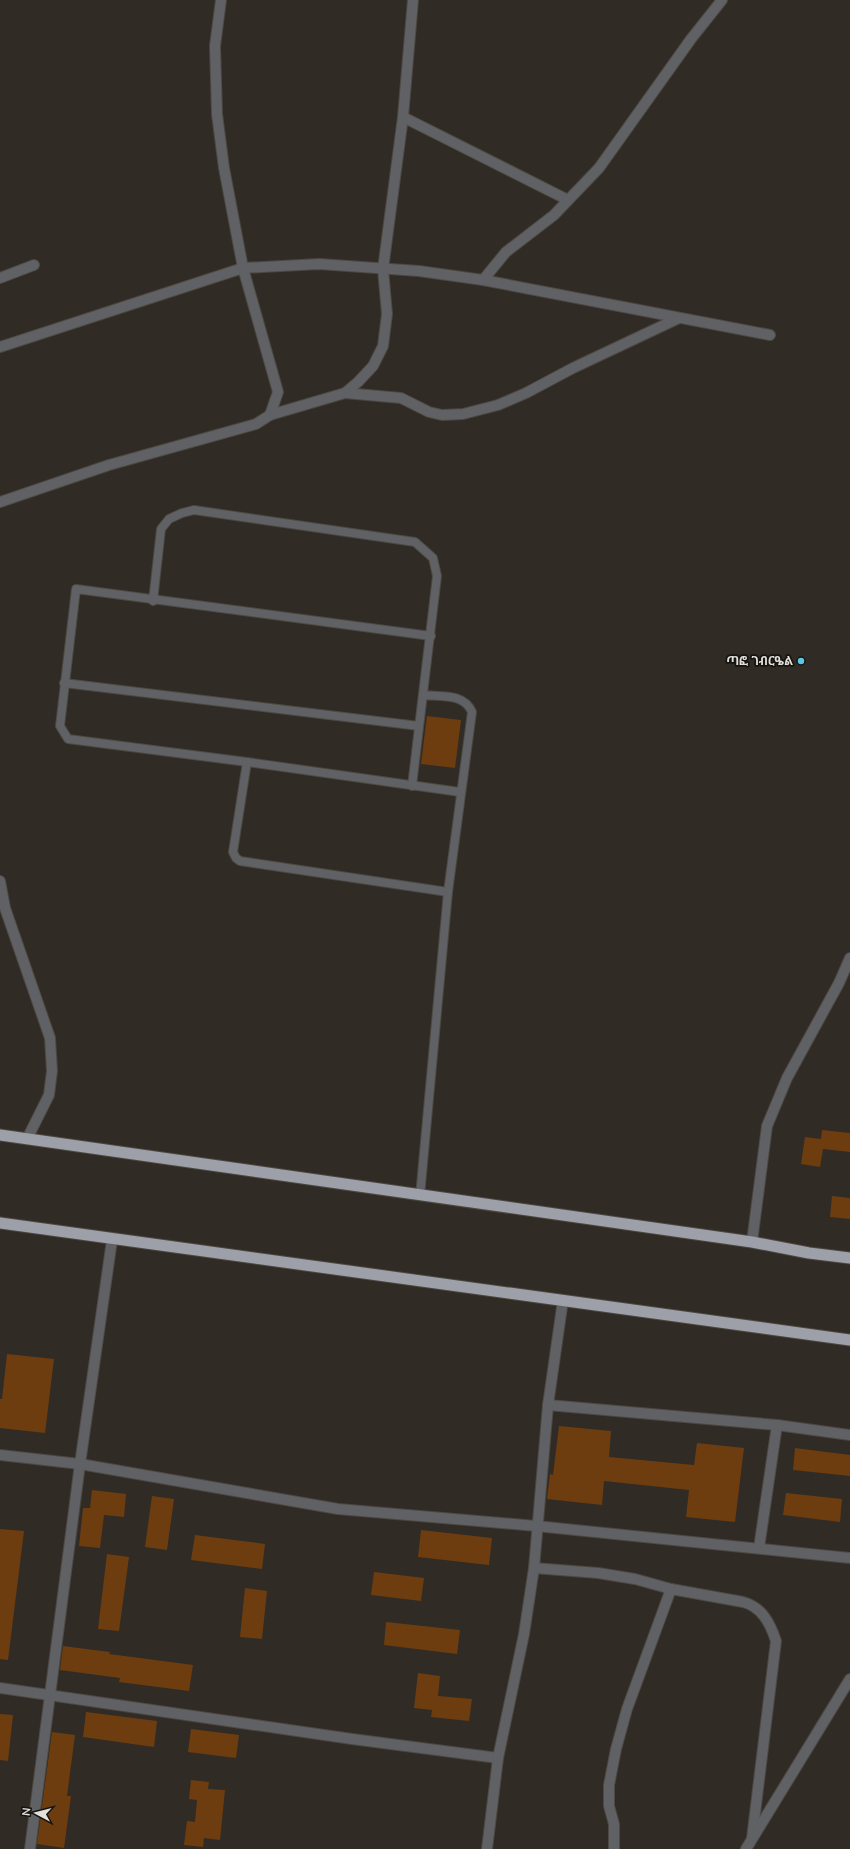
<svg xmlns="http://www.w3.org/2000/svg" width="850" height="1849" font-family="'Nunito Sans','Noto Sans Ethiopic',sans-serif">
<rect width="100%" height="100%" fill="#302b25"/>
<!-- building -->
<g fill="#6d3d10">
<path d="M427 716 461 720 455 768 421 764Z"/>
<path d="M822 1130 850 1133V1152L823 1149 820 1167 801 1164 805 1137 821 1139Z"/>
<path d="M832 1196 850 1198V1219L830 1217Z"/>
<path d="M7 1354 54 1359 45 1433 0 1428V1399H2Z"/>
<path d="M559 1426 611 1431 609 1457 694 1465 697 1443 744 1448 735 1522 686 1517 689 1490 604 1481 602 1505 547 1499 550 1474 553 1475Z"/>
<path d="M795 1448 850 1455V1476L793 1470Z"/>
<path d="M92 1490 126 1494 124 1517 104 1515 100 1548 79 1546 83 1508H90Z"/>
<path d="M786 1493 842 1499 840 1522 783 1515Z"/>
<path d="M152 1496 174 1499 167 1550 145 1547Z"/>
<path d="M0 1529 24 1531 8 1660 0 1659Z"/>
<path d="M421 1530 492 1538 489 1565 418 1557Z"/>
<path d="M195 1535 265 1544 262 1569 191 1560Z"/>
<path d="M107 1554 129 1557 119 1631 98 1629Z"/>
<path d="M374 1572 424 1578 421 1601 371 1595Z"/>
<path d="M245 1588 267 1591 262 1639 240 1637Z"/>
<path d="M386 1622 460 1630 457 1654 384 1645Z"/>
<path d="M63 1646 110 1652 109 1654 193 1665 189 1691 119 1682 120 1678 60 1670Z"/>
<path d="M418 1673 440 1676 438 1696 472 1699 469 1721 431 1717 432 1710 414 1708Z"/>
<path d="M86 1712 157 1721 154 1747 83 1737Z"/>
<path d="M0 1714 13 1715 8 1761 0 1760Z"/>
<path d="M191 1729 239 1735 236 1758 188 1752Z"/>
<path d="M52 1732 75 1735 67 1796H71L64 1848 37 1844Z"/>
<path d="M191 1780 209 1782 208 1789 225 1790 220 1840 204 1838 203 1847 184 1845 187 1821 195 1822 197 1800 189 1799Z"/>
</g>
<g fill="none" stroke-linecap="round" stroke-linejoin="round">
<!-- service casing -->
<g stroke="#4d4842" stroke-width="10">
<g id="service">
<path d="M153 601 161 529 169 519 182 513 194 510 415 542 433 558 437 576 412 786"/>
<path d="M431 636 76 589 60 726 68 739 247 762 460 792"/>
<path d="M64 683 419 726"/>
<path d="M247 762 233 852 236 858 240 861 448 892"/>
<path d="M420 1196 448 892 472 712C464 693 442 697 424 695"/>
</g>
</g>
<!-- minor casing -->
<g stroke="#4d4842" stroke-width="12">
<g id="minor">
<path d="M221 0 215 46 217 114 224 168 243 268 278 392 270 415"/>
<path d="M403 117 568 200"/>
<path d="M0 278 34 265"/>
<path d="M483 280 506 252 554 215 599 168 691 39 722 0"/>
<path d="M0 347 243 268 319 264 419 271 483 280 770 335"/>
<path d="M345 393 401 398 429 412 442 415 463 414 498 405 526 393 573 368 679 318"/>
<path d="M0 502 109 465 256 424 270 415 345 393 358 382 373 366 383 346 387 314 383 269 403 117 413 0"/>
<path d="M0 881 5 908 50 1038 52 1071 49 1095 27 1139"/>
<path d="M752 1242 767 1126 787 1078 839 983 850 958"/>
<path d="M548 1405 777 1425 850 1435"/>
<path d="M0 1455 80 1464 338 1509 536 1526 850 1558"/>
<path d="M759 1548 777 1425"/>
<path d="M534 1568 598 1573 635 1579 671 1589 743 1602C762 1607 770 1623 776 1641L752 1838"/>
<path d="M0 1688 352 1739 498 1758"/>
<path d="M30 1849 80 1464 112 1240"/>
<path d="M487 1849 498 1758 524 1634 534 1568 548 1405 563 1300"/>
<path d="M614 1849V1824L609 1806V1785L616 1749 627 1709 671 1589"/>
<path d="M746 1849 850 1679"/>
</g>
</g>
<!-- trunk casing -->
<g stroke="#4d4842" stroke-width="13">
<g id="trunk">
<path d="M0 1135 752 1242 809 1253 850 1258"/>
<path d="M0 1223 850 1340"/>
</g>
</g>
<!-- service -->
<use href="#service" stroke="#606165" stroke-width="8"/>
<!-- minor -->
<use href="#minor" stroke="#606165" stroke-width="10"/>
<!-- trunk -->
<use href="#trunk" stroke="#9da0a8" stroke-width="11"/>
</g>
<!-- markers -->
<circle fill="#58c8e4" stroke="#161411" stroke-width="1.5" cx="801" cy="661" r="4"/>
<g text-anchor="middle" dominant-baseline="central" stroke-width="3.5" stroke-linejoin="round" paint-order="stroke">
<!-- poi labels -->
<g font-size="12" font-weight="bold" fill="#e3e0dc" stroke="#161411" text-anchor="end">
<text x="793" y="661">ጣፎ ገብርዔል</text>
</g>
</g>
<!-- north arrow -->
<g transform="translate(36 1813) rotate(277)" stroke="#161411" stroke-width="3" paint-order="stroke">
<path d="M0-3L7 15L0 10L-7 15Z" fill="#e3e0dc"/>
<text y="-6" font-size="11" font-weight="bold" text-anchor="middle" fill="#e3e0dc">N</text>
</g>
</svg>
